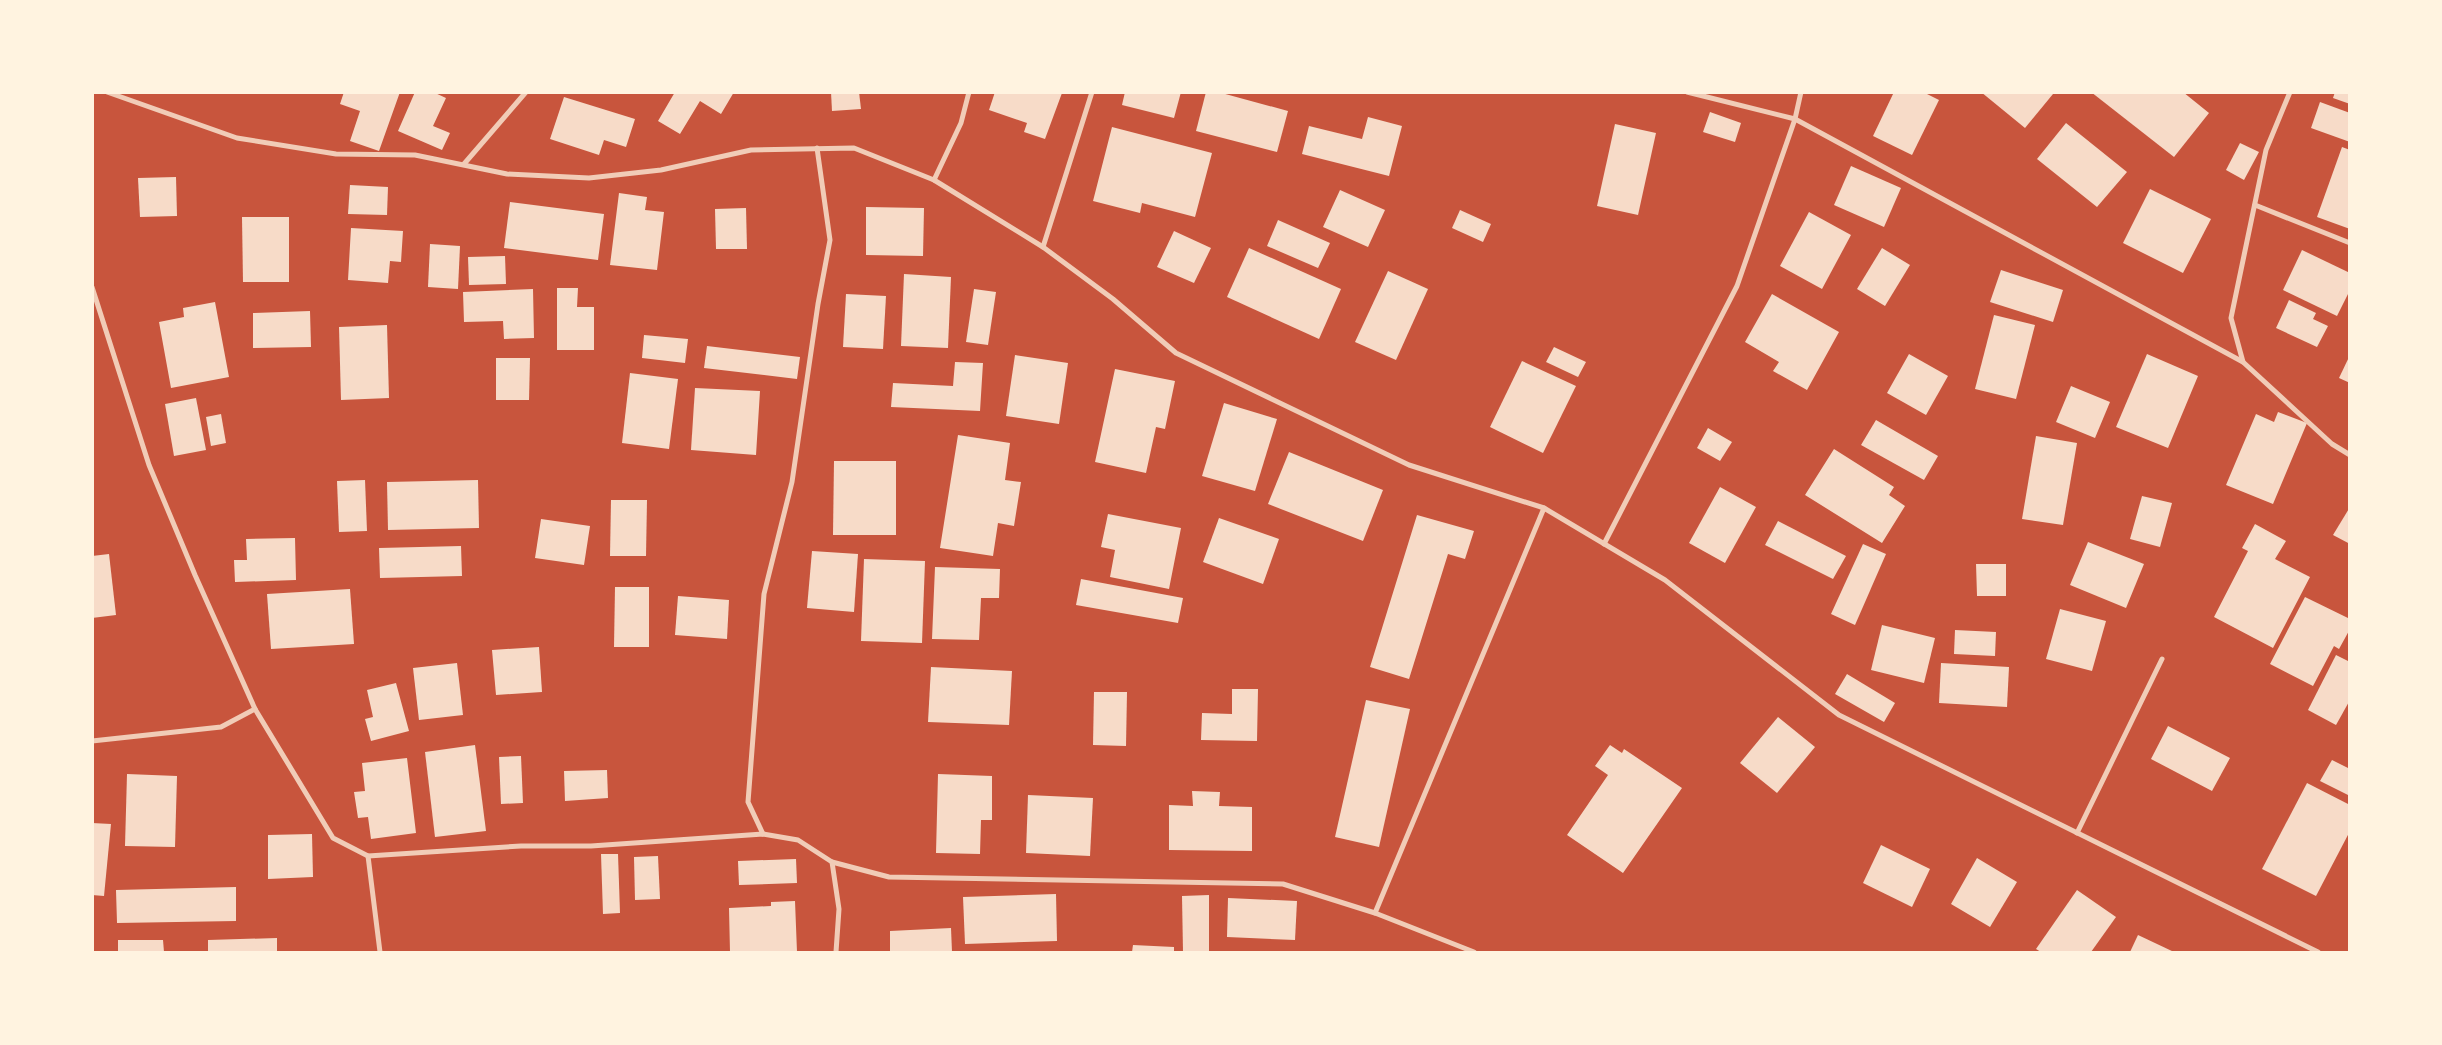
<svg xmlns="http://www.w3.org/2000/svg" width="2442" height="1045" font-family="'Fira Sans',sans-serif">
<rect width="100%" height="100%" fill="#c8553d"/>
<!-- building -->
<g fill="#f7dbc8">
<path d="M344 92H400L379 151 350 141 360 111 340 104Z"/>
<path d="M415 92H433L446 98 433 126 450 133 442 150 398 131Z"/>
<path d="M675 92H734L721 114 700 101 680 134 658 121Z"/>
<path d="M831 92H859L861 109 832 111Z"/>
<path d="M995 92 1062 93 1045 139 1024 132 1027 123 989 110Z"/>
<path d="M1125 92H1181L1174 118 1122 105Z"/>
<path d="M1206 92H1218L1288 111 1277 152 1196 131Z"/>
<path d="M1894 92H1923L1939 100 1912 155 1873 136Z"/>
<path d="M1981 92H2051L2053 94 2025 128Z"/>
<path d="M2091 92H2183L2209 113 2174 157Z"/>
<path d="M2335 92H2350V104L2333 98Z"/>
<path d="M564 97 635 119 626 147 604 140 599 155 550 139Z"/>
<path d="M2320 102 2350 113V142L2311 128Z"/>
<path d="M1710 112 1741 123 1735 142 1703 132Z"/>
<path d="M1368 117 1402 126 1389 176 1302 154 1309 126 1362 139Z"/>
<path d="M2066 123 2127 172 2097 207 2037 159Z"/>
<path d="M1615 124 1656 133 1638 215 1597 206Z"/>
<path d="M1112 127 1212 153 1195 217 1142 203 1140 213 1093 201Z"/>
<path d="M2240 143 2259 152 2244 180 2226 170Z"/>
<path d="M2342 147 2350 150V229L2317 217Z"/>
<path d="M1851 166 1901 188 1884 227 1834 205Z"/>
<path d="M176 177 177 216 140 217 138 178Z"/>
<path d="M350 185 388 187 387 215 348 214Z"/>
<path d="M2150 189 2211 219 2183 273 2123 243Z"/>
<path d="M1340 190 1385 210 1368 247 1323 227Z"/>
<path d="M619 193 647 197 645 210 664 212 657 270 610 265Z"/>
<path d="M510 202 604 214 598 260 504 248Z"/>
<path d="M866 207 924 208 923 256 866 255Z"/>
<path d="M746 208 747 249H716L715 209Z"/>
<path d="M1460 210 1491 224 1483 242 1452 228Z"/>
<path d="M1809 212 1851 235 1822 289 1780 266Z"/>
<path d="M242 217H289V282H243Z"/>
<path d="M1278 220 1330 243 1318 268 1267 246Z"/>
<path d="M351 228 403 231 401 262 390 261 388 283 348 280Z"/>
<path d="M1174 231 1211 248 1194 283 1157 267Z"/>
<path d="M430 244 460 246 458 289 428 287Z"/>
<path d="M1249 248 1341 289 1319 339 1227 297Z"/>
<path d="M1882 248 1910 265 1885 306 1857 289Z"/>
<path d="M2302 250 2350 273V290L2337 316 2283 290Z"/>
<path d="M505 256 506 284 469 285 468 257Z"/>
<path d="M2001 270 2063 290 2053 322 1990 302Z"/>
<path d="M1388 271 1428 289 1396 360 1355 342Z"/>
<path d="M904 274 951 277 948 348 901 346Z"/>
<path d="M557 288H578L577 307H594V350H557Z"/>
<path d="M533 289 534 338 504 339 503 321 464 322 463 292Z"/>
<path d="M974 289 996 292 988 345 966 342Z"/>
<path d="M846 294 886 296 883 349 843 347Z"/>
<path d="M1772 294 1839 332 1807 390 1773 371 1779 362 1745 342Z"/>
<path d="M2289 300 2316 313 2313 319 2328 326 2317 347 2276 328Z"/>
<path d="M215 302 229 377 171 388 159 322 184 317 183 308Z"/>
<path d="M310 311 311 347 253 348V313Z"/>
<path d="M1994 315 2035 325 2016 399 1975 389Z"/>
<path d="M387 325 389 398 341 400 339 327Z"/>
<path d="M644 335 688 339 685 363 642 358Z"/>
<path d="M707 346 800 357 797 379 704 368Z"/>
<path d="M1554 347 1586 362 1578 377 1546 362Z"/>
<path d="M1909 354 1948 376 1926 415 1887 393Z"/>
<path d="M2147 354 2198 376 2168 448 2116 427Z"/>
<path d="M1015 355 1068 363 1059 424 1006 416Z"/>
<path d="M2350 355V383L2339 378Z"/>
<path d="M496 358H530L529 400H496Z"/>
<path d="M1522 361 1576 386 1543 453 1490 427Z"/>
<path d="M955 362 983 363 980 411 891 407 893 383 953 386Z"/>
<path d="M1115 369 1175 381 1165 429 1156 427 1146 473 1095 462Z"/>
<path d="M630 373 678 379 669 449 622 443Z"/>
<path d="M2071 386 2110 402 2095 438 2056 422Z"/>
<path d="M695 388 760 391 756 455 691 450Z"/>
<path d="M196 398 206 450 174 456 165 404Z"/>
<path d="M1224 403 1277 419 1255 491 1202 476Z"/>
<path d="M2278 412 2307 423 2273 504 2226 485 2256 414 2274 422Z"/>
<path d="M221 414 226 443 211 446 206 417Z"/>
<path d="M1876 420 1938 456 1924 480 1861 445Z"/>
<path d="M1708 428 1732 442 1720 461 1697 448Z"/>
<path d="M958 435 1010 443 1005 480 1021 482 1014 526 998 523 993 556 940 548Z"/>
<path d="M2036 436 2077 443 2063 525 2022 519Z"/>
<path d="M1834 449 1894 487 1889 495 1905 506 1882 543 1805 495Z"/>
<path d="M1289 452 1383 490 1363 541 1268 504Z"/>
<path d="M834 461H896V535H833Z"/>
<path d="M365 480 367 531 339 532 337 481Z"/>
<path d="M478 480 479 528 388 530 387 482Z"/>
<path d="M1720 487 1756 507 1725 563 1689 543Z"/>
<path d="M2142 496 2172 503 2160 547 2130 539Z"/>
<path d="M611 500H647L646 556H610Z"/>
<path d="M2350 507V544L2333 535Z"/>
<path d="M1108 514 1181 528 1169 589 1110 577 1115 550 1101 547Z"/>
<path d="M1417 515 1474 531 1465 559 1448 554 1409 679 1370 667Z"/>
<path d="M1219 518 1279 539 1263 584 1203 562Z"/>
<path d="M541 519 590 526 584 565 535 558Z"/>
<path d="M1778 521 1846 556 1833 579 1765 545Z"/>
<path d="M2255 524 2286 541 2275 559 2310 577 2273 648 2214 617 2248 551 2242 548Z"/>
<path d="M295 538 296 580 235 582 234 560H247L246 539Z"/>
<path d="M2088 542 2144 564 2126 608 2070 585Z"/>
<path d="M1863 544 1886 554 1855 625 1831 614Z"/>
<path d="M461 546 462 576 380 578 379 548Z"/>
<path d="M812 551 858 554 854 612 807 608Z"/>
<path d="M109 554 116 615 92 618V556Z"/>
<path d="M864 559 925 561 922 643 861 641Z"/>
<path d="M1976 564H2006V596H1977Z"/>
<path d="M935 567 1000 569 999 598H981L979 640 932 639Z"/>
<path d="M1081 579 1183 598 1178 623 1076 605Z"/>
<path d="M615 587H649V647H614Z"/>
<path d="M350 589 354 644 271 649 267 594Z"/>
<path d="M678 596 729 600 727 639 675 635Z"/>
<path d="M2305 597 2350 619V629L2339 649 2334 646 2313 686 2270 664Z"/>
<path d="M2060 609 2106 621 2092 671 2046 659Z"/>
<path d="M1882 625 1935 638 1924 683 1871 670Z"/>
<path d="M1955 630 1996 632 1995 656 1954 654Z"/>
<path d="M539 647 542 692 496 695 492 650Z"/>
<path d="M2336 655 2350 662V700L2336 725 2308 710Z"/>
<path d="M457 663 463 715 419 720 413 668Z"/>
<path d="M1941 663 2009 667 2007 707 1939 703Z"/>
<path d="M931 667 1012 671 1009 725 928 722Z"/>
<path d="M1847 674 1895 703 1884 722 1835 694Z"/>
<path d="M396 683 409 731 371 741 365 719 373 717 367 690Z"/>
<path d="M1232 689H1258L1257 741 1201 740 1202 713 1232 714Z"/>
<path d="M1094 692H1127L1126 746 1093 745Z"/>
<path d="M1366 700 1410 709 1379 847 1335 837Z"/>
<path d="M1778 717 1815 747 1777 793 1740 763Z"/>
<path d="M2168 726 2230 758 2212 791 2151 759Z"/>
<path d="M475 745 486 831 435 837 425 752Z"/>
<path d="M1610 745 1622 753 1624 749 1682 788 1623 873 1567 835 1608 775 1595 766Z"/>
<path d="M521 756 523 803 501 804 499 757Z"/>
<path d="M407 758 416 833 371 839 368 817 358 818 354 792 365 791 362 763Z"/>
<path d="M2332 760 2350 769V796L2320 781Z"/>
<path d="M607 770 608 798 565 801 564 771Z"/>
<path d="M127 774 177 776 175 847 125 846Z"/>
<path d="M938 774 992 776V820H981L980 854 936 853Z"/>
<path d="M2307 783 2350 805V831L2316 896 2262 869Z"/>
<path d="M1192 791 1220 792 1219 806 1252 807V851L1169 850V805L1193 806Z"/>
<path d="M1028 795 1093 798 1090 856 1026 853Z"/>
<path d="M92 823 111 824 104 896 92 895Z"/>
<path d="M312 834 313 877 268 879V835Z"/>
<path d="M1881 845 1930 869 1912 907 1863 883Z"/>
<path d="M601 854H618L620 913 603 914Z"/>
<path d="M658 856 660 899 635 900 634 857Z"/>
<path d="M1977 858 2017 882 1990 927 1951 904Z"/>
<path d="M796 859 797 883 739 885 738 861Z"/>
<path d="M236 887V921L117 923 116 890Z"/>
<path d="M2077 890 2116 917 2091 952H2041L2036 949Z"/>
<path d="M1056 894 1057 941 965 944 963 897Z"/>
<path d="M1209 895V952H1183L1182 896Z"/>
<path d="M1228 898 1297 901 1295 940 1227 937Z"/>
<path d="M795 901 797 952H730L729 908 771 906V902Z"/>
<path d="M951 928 952 952H890V931Z"/>
<path d="M2138 935 2174 952H2130Z"/>
<path d="M277 938V952H208V940Z"/>
<path d="M118 940H163L164 952H118Z"/>
<path d="M1133 945 1174 947V952H1132Z"/>
</g>
<g fill="none" stroke-linecap="round" stroke-linejoin="round">
<!-- minor -->
<g stroke="#f1ccb7" stroke-width="5">
<path d="M107 92 237 138 336 154 415 155 507 174 589 178 661 170 751 150 854 148 934 180 1043 247 1113 299 1176 353 1409 465 1544 508 1665 580 1839 715 2318 952"/>
<path d="M1687 92 1795 119 2243 362"/>
<path d="M2290 92 2266 150 2231 318 2243 362 2332 444 2350 455"/>
<path d="M464 164 526 92"/>
<path d="M934 180 961 123 969 92"/>
<path d="M2255 205 2350 243"/>
<path d="M1043 247 1092 92"/>
<path d="M92 287 149 465 195 575 255 709 333 838 368 856 521 846H591L763 834 798 840 832 862 839 909 836 952"/>
<path d="M1604 544 1737 286 1795 119 1801 92"/>
<path d="M92 741 221 727 255 709"/>
<path d="M2077 833 2162 659"/>
<path d="M763 834 748 802 764 594 792 482 818 304 830 240 817 148"/>
<path d="M368 856 380 952"/>
<path d="M832 862 889 877 1283 884 1375 913 1474 952"/>
<path d="M1375 913 1544 508"/>
</g>
</g>
<!-- border -->
<rect width="2442" height="1045" fill="none" stroke="#fff3e0" stroke-width="188"/>
</svg>
